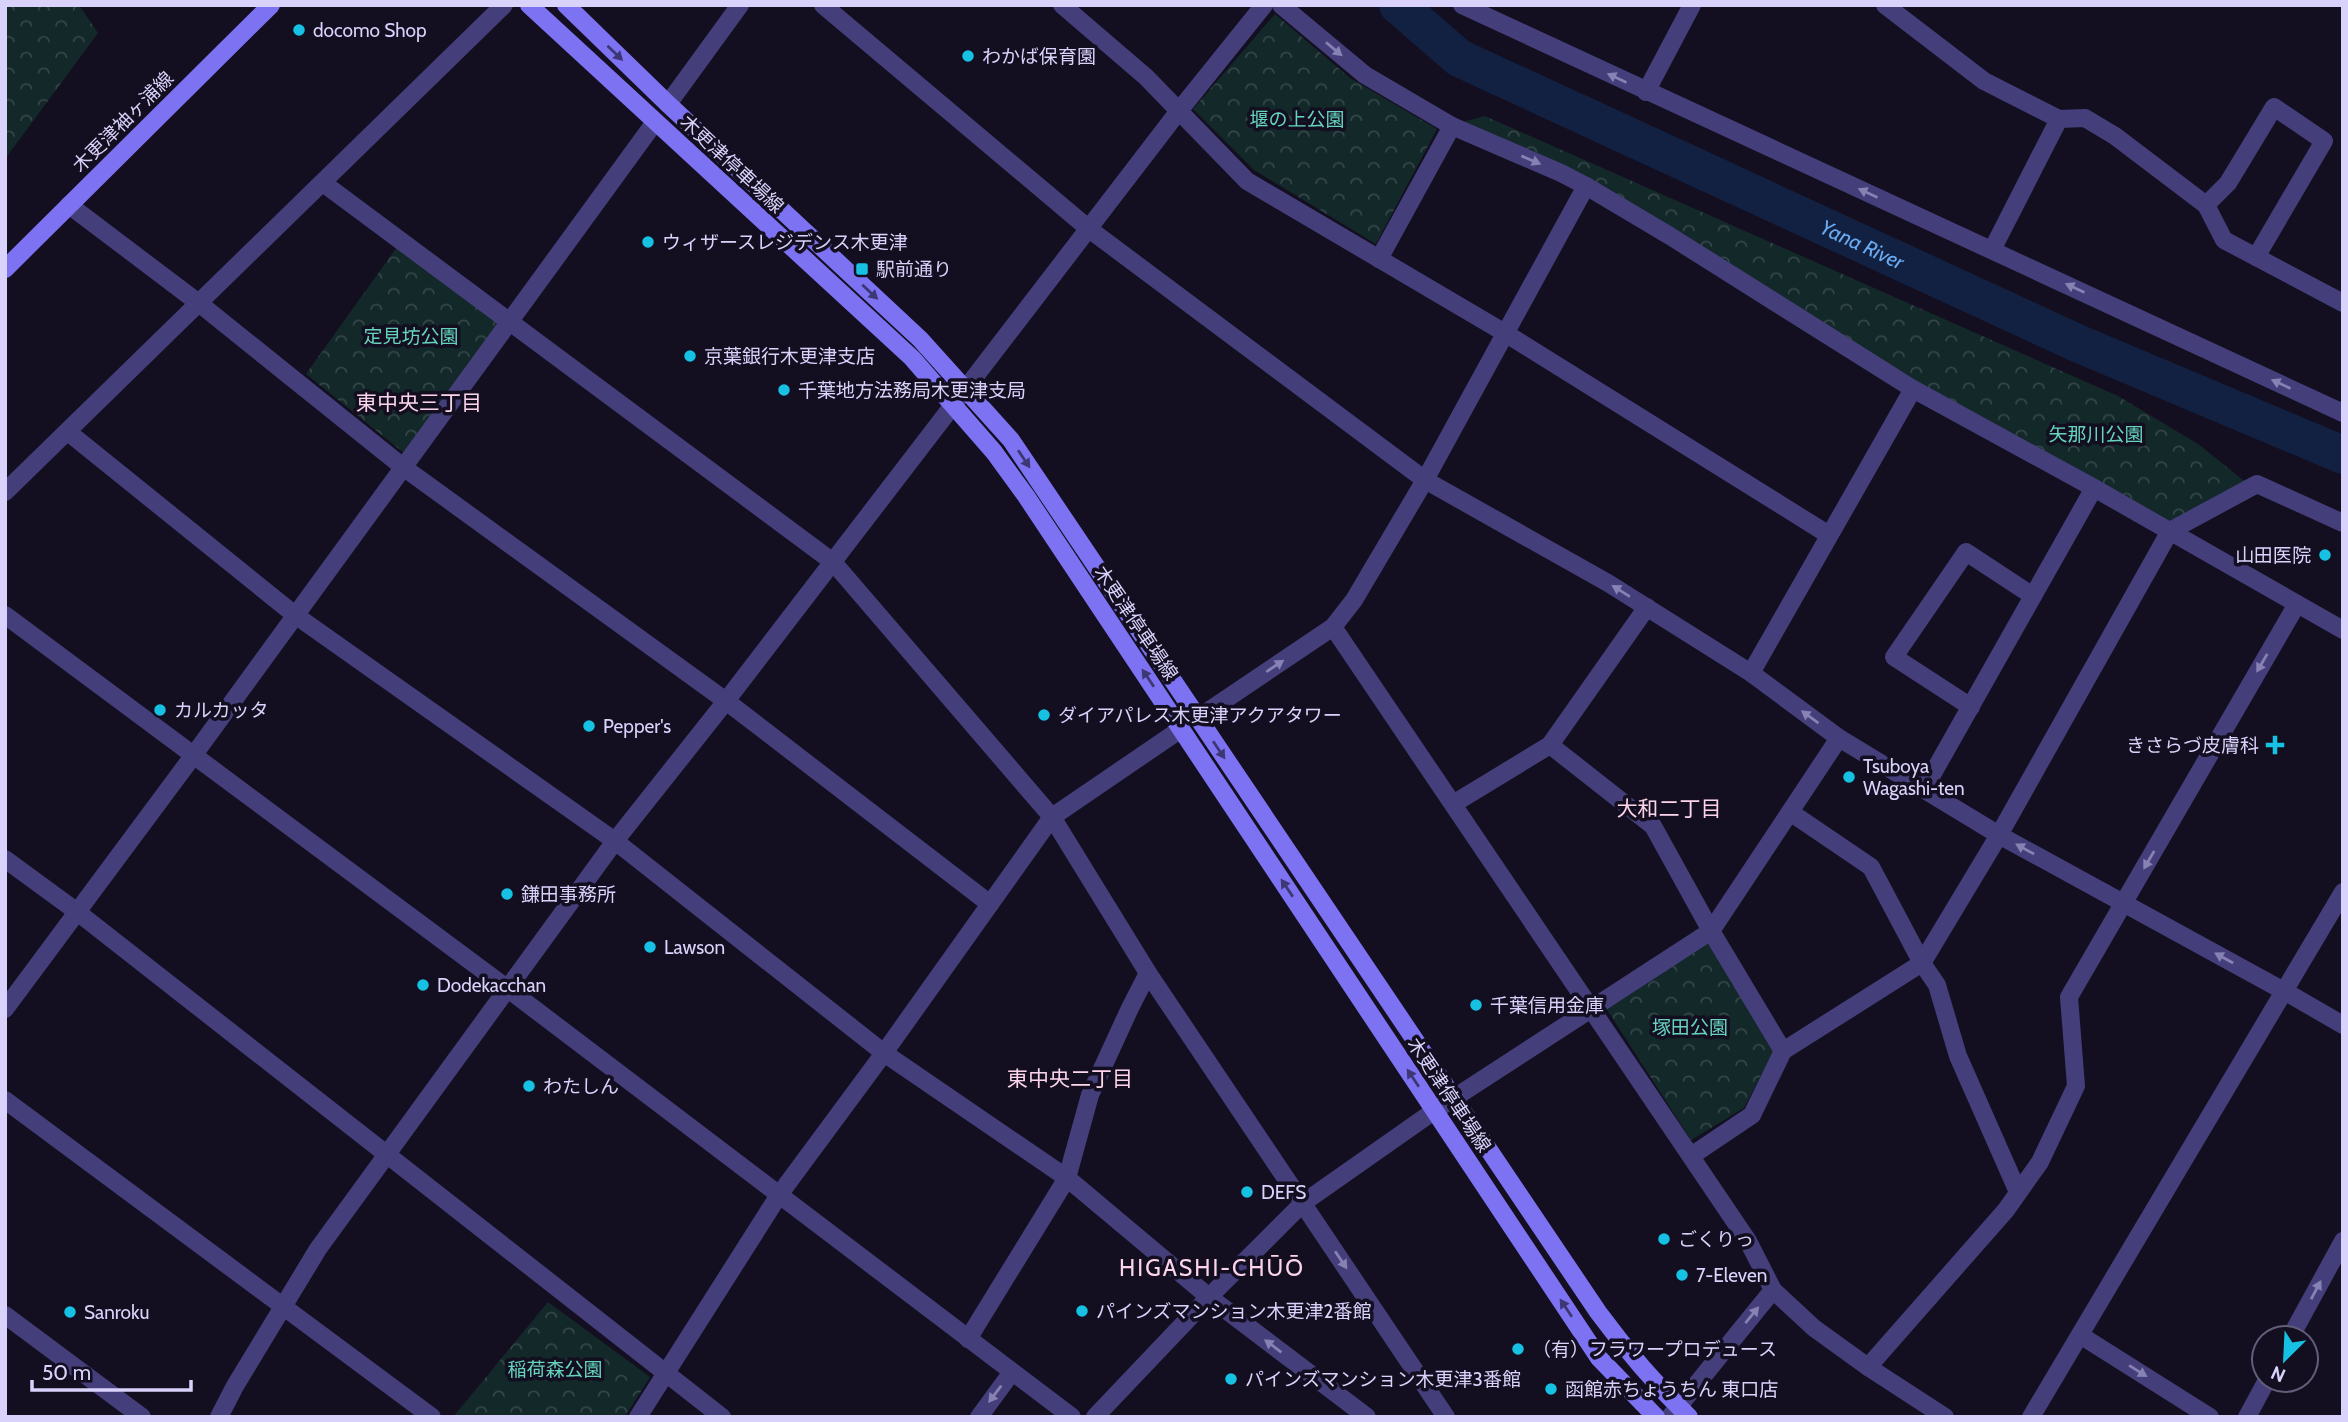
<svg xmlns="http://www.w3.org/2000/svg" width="2348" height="1422" font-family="Cabin,'Noto Sans JP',sans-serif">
<defs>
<pattern id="park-crowns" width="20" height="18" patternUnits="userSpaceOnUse" patternTransform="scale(1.75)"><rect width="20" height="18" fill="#132829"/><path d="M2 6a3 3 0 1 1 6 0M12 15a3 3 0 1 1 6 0" fill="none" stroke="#354649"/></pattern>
</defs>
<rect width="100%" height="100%" fill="#130f20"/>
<!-- park -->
<g fill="url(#park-crowns)">
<path d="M5 5H79L98 33 5 159Z"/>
<path d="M1275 14 1350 78 1437 129 1376 244 1254 170 1193 109Z"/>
<path d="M1485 116 2118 396 2198 444 2248 484 2168 523 1915 382 1588 180 1455 124Z"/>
<path d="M397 247 501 320 404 453 306 374Z"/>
<path d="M1710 938 1773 1052 1744 1108 1691 1140 1606 1008Z"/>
<path d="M548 1302 650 1377 625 1417H453Z"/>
</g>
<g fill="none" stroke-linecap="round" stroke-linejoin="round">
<!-- river -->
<path stroke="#122141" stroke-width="38" id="s1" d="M1398 5 1459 58 2077 343 2343 455"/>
<!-- minor -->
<g stroke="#443e7a" stroke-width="18">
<path d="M823 5 1089 229 1425 480 1608 583 1751 673 1839 738 1999 835 2284 991 2343 1025"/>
<path d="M1062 5 1146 77 1247 181 1505 333 1829 535"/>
<path d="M1281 5 1365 75 1452 126 1561 173 1586 186 1670 236 1913 389 2094 488 2343 630"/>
<path d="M1462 5 2343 413"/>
<path d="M1885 5 1984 81 2059 119 2085 118 2115 136 2206 205 2224 240 2343 303"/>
<path d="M1646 92 1692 5"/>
<path d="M668 104 740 5"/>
<path d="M323 183 833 562 1052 817 1148 973 1446 1417"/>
<path d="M69 205 200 304 403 467 726 701 990 904"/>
<path d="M2206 205 2228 183 2274 107 2324 141 2256 257"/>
<path d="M1992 250 2059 119"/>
<path d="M1379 259 1452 126"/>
<path d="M68 432 295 615 615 841 884 1053 1067 1178 1209 1297 1367 1417"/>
<path d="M5 492 504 5"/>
<path d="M1333 627 1748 1241 1773 1290 1814 1328 1868 1367 1945 1417"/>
<path d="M1751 673 1913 389"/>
<path d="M1971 707 1894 657 1966 552 2033 596"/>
<path d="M1198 718 1333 627 1354 600 1425 480 1586 186"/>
<path d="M1550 745 1653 826 1711 931 1783 1051"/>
<path d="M1924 789 2094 488"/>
<path d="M1453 804 1550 745 1647 607"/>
<path d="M1790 812 1871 867 1922 963 1937 985 1958 1056 2018 1192"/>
<path d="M5 859 76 911 722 1417"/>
<path d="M5 1009 193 756 655 122"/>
<path d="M5 1100 432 1417"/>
<path d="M1691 1156 1752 1115 1783 1051 1922 963 1999 835 2170 531 2257 484 2343 523"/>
<path d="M5 1315 142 1417"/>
<path d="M2080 1335 2210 1417"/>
<path d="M2290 1338 2343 1241"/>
<path d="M968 1339 1067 1178 1090 1095 1130 1008 1148 973"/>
<path d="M1868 1367 2006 1210 2040 1162 2076 1086 2069 997 2297 604"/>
<path d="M638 1417 779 1195 884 1053 1052 817 1181 729"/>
<path d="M979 1417 1012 1372"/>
<path d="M1095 1417 1209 1297 1303 1203 1434 1111 1711 931 1839 738"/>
<path d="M1670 1417 1773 1290"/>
<path d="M2247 1417 2267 1380"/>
</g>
<!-- tertiary -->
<g stroke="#443e7a" stroke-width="18">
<path d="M5 615 508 989 1072 1417"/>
<path d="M219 1417 235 1386 318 1249 615 841 726 701 1178 112 1264 5"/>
<path d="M2031 1417 2343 892"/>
</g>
<!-- secondary -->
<g stroke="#7d72f1" stroke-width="18">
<path d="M529 5 912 358 994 452 1026 496 1599 1358 1656 1417"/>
<path d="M566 5 668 104 920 339 1011 440 1598 1312C1626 1350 1655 1384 1689 1417"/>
<path d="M5 269 271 5"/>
</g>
</g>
<!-- one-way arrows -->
<defs><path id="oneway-solid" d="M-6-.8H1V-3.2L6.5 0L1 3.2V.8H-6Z" transform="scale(1.75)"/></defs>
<g fill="#8781b4">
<use href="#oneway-solid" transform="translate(1334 49) rotate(40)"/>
<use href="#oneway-solid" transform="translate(1617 78) rotate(-155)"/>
<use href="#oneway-solid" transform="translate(1531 160) rotate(23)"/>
<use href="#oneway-solid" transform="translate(1868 193) rotate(-155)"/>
<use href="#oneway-solid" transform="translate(2075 288) rotate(-155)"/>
<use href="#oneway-solid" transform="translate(2281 384) rotate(-155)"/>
<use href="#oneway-solid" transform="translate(1621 591) rotate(-148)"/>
<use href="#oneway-solid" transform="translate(2262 663) rotate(120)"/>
<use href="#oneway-solid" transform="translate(1275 666) rotate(-34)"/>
<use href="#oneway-solid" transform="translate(1810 717) rotate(-144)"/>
<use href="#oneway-solid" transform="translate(2025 849) rotate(-151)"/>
<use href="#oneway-solid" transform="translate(2149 860) rotate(120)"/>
<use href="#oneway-solid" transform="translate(2224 958) rotate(-151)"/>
<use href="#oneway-solid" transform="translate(1341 1260) rotate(56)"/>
<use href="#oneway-solid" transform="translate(2316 1290) rotate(-62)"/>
<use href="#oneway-solid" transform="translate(1752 1315) rotate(-51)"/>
<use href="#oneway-solid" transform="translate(1273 1346) rotate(-143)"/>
<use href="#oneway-solid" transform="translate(2138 1371) rotate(32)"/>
<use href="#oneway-solid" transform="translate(995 1394) rotate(127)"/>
</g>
<g fill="#3d3774">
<use href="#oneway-solid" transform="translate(615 53) rotate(44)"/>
<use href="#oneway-solid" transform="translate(870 292) rotate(43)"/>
<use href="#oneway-solid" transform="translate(1024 459) rotate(56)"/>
<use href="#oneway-solid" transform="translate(1148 678) rotate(-124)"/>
<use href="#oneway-solid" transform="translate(1219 750) rotate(56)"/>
<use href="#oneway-solid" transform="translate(1287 888) rotate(-124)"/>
<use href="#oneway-solid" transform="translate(1413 1078) rotate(-124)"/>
<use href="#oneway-solid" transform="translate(1566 1308) rotate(-124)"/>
</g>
<!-- markers -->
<g fill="#16c1e3" stroke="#130f20" stroke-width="2.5">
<circle cx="299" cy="30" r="7"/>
<circle cx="968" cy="56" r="7"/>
<circle cx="648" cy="242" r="7"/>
<rect x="855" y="262" width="14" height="14" rx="3.5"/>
<circle cx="690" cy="356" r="7"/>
<circle cx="784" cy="390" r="7"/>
<circle cx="2325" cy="555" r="7"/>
<circle cx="160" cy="710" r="7"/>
<circle cx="1044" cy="715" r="7"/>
<circle cx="589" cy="726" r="7"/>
<path d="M2271.5 734.5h7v7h7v7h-7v7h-7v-7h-7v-7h7z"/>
<circle cx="1849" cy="777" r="7"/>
<circle cx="507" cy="894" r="7"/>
<circle cx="650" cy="947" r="7"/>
<circle cx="423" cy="985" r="7"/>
<circle cx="1476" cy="1005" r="7"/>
<circle cx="529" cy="1086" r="7"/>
<circle cx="1247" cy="1192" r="7"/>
<circle cx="1664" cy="1239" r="7"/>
<circle cx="1682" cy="1275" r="7"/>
<circle cx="1082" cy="1311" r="7"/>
<circle cx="70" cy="1312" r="7"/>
<circle cx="1518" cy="1349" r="7"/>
<circle cx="1231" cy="1379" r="7"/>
<circle cx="1551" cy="1389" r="7"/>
</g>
<g text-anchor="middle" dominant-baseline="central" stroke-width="7" stroke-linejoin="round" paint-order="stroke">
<!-- poi labels -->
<g font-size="19" fill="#d9d2fb" stroke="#130f20" text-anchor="start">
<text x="313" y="30">docomo Shop</text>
<text x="982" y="56">わかば保育園</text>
<text x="662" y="242">ウィザースレジデンス木更津</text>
<text x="876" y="269">駅前通り</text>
<text x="704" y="356">京葉銀行木更津支店</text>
<text x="798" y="390">千葉地方法務局木更津支局</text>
<text x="2311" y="555" text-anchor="end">山田医院</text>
<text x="174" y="710">カルカッタ</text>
<text x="1058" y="715">ダイアパレス木更津アクアタワー</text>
<text x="603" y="726">Pepper's</text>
<text x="2259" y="745" text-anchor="end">きさらづ皮膚科</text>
<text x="1863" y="766">Tsuboya<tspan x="1863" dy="22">Wagashi-ten</tspan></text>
<text x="521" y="894">鎌田事務所</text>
<text x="664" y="947">Lawson</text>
<text x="437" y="985">Dodekacchan</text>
<text x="1490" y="1005">千葉信用金庫</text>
<text x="543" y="1086">わたしん</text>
<text x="1261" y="1192">DEFS</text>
<text x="1678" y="1239">ごくりっ</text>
<text x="1696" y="1275">7-Eleven</text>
<text x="1096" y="1311">パインズマンション木更津2番館</text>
<text x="84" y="1312">Sanroku</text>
<text x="1532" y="1349">（有）フラワープロデュース</text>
<text x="1245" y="1379">パインズマンション木更津3番館</text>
<text x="1565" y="1389">函館赤ちょうちん 東口店</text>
</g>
<!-- park labels -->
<g font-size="19" fill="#65d3bf" stroke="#130f20">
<text x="1297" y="119">堰の上公園</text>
<text x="411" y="336">定見坊公園</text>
<text x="2096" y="434">矢那川公園</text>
<text x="1690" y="1027">塚田公園</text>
<text x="555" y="1369">稲荷森公園</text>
</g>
<!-- street labels -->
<g font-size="19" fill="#d9d2fb" stroke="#130f20">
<text transform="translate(123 122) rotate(-45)">木更津袖ヶ浦線</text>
<text transform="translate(732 164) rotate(43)">木更津停車場線</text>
<text transform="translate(1136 623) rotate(56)">木更津停車場線</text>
<text transform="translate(1449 1095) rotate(56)">木更津停車場線</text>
</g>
<!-- water labels -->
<g font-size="21" font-style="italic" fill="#6aaaf1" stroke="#130f20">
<text stroke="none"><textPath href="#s1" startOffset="525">Yana River</textPath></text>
</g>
<!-- neighbourhood labels -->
<g font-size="21" fill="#fbd4ea" stroke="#130f20">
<text x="419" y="402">東中央三丁目</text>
<text x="1669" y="808">大和二丁目</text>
<text x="1070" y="1078">東中央二丁目</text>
</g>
<!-- quarter labels -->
<g font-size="23" letter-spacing="2" fill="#fbd4ea" stroke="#130f20">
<text x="1212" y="1268">HIGASHI-CHŪŌ</text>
</g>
</g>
<!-- border -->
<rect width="2348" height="1422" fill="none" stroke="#d9d2fb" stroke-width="14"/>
<!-- north arrow -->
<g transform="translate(2285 1359) rotate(204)"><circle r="33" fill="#130f20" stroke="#625d78" stroke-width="2"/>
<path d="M0-5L12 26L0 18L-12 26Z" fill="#16c1e3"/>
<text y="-10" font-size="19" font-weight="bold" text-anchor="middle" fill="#d9d2fb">N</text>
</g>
<!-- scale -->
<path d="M32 1380v10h159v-10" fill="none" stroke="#d9d2fb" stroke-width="3.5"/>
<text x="42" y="1380" font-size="21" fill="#d9d2fb" stroke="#130f20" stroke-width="5" paint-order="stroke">50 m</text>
</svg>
